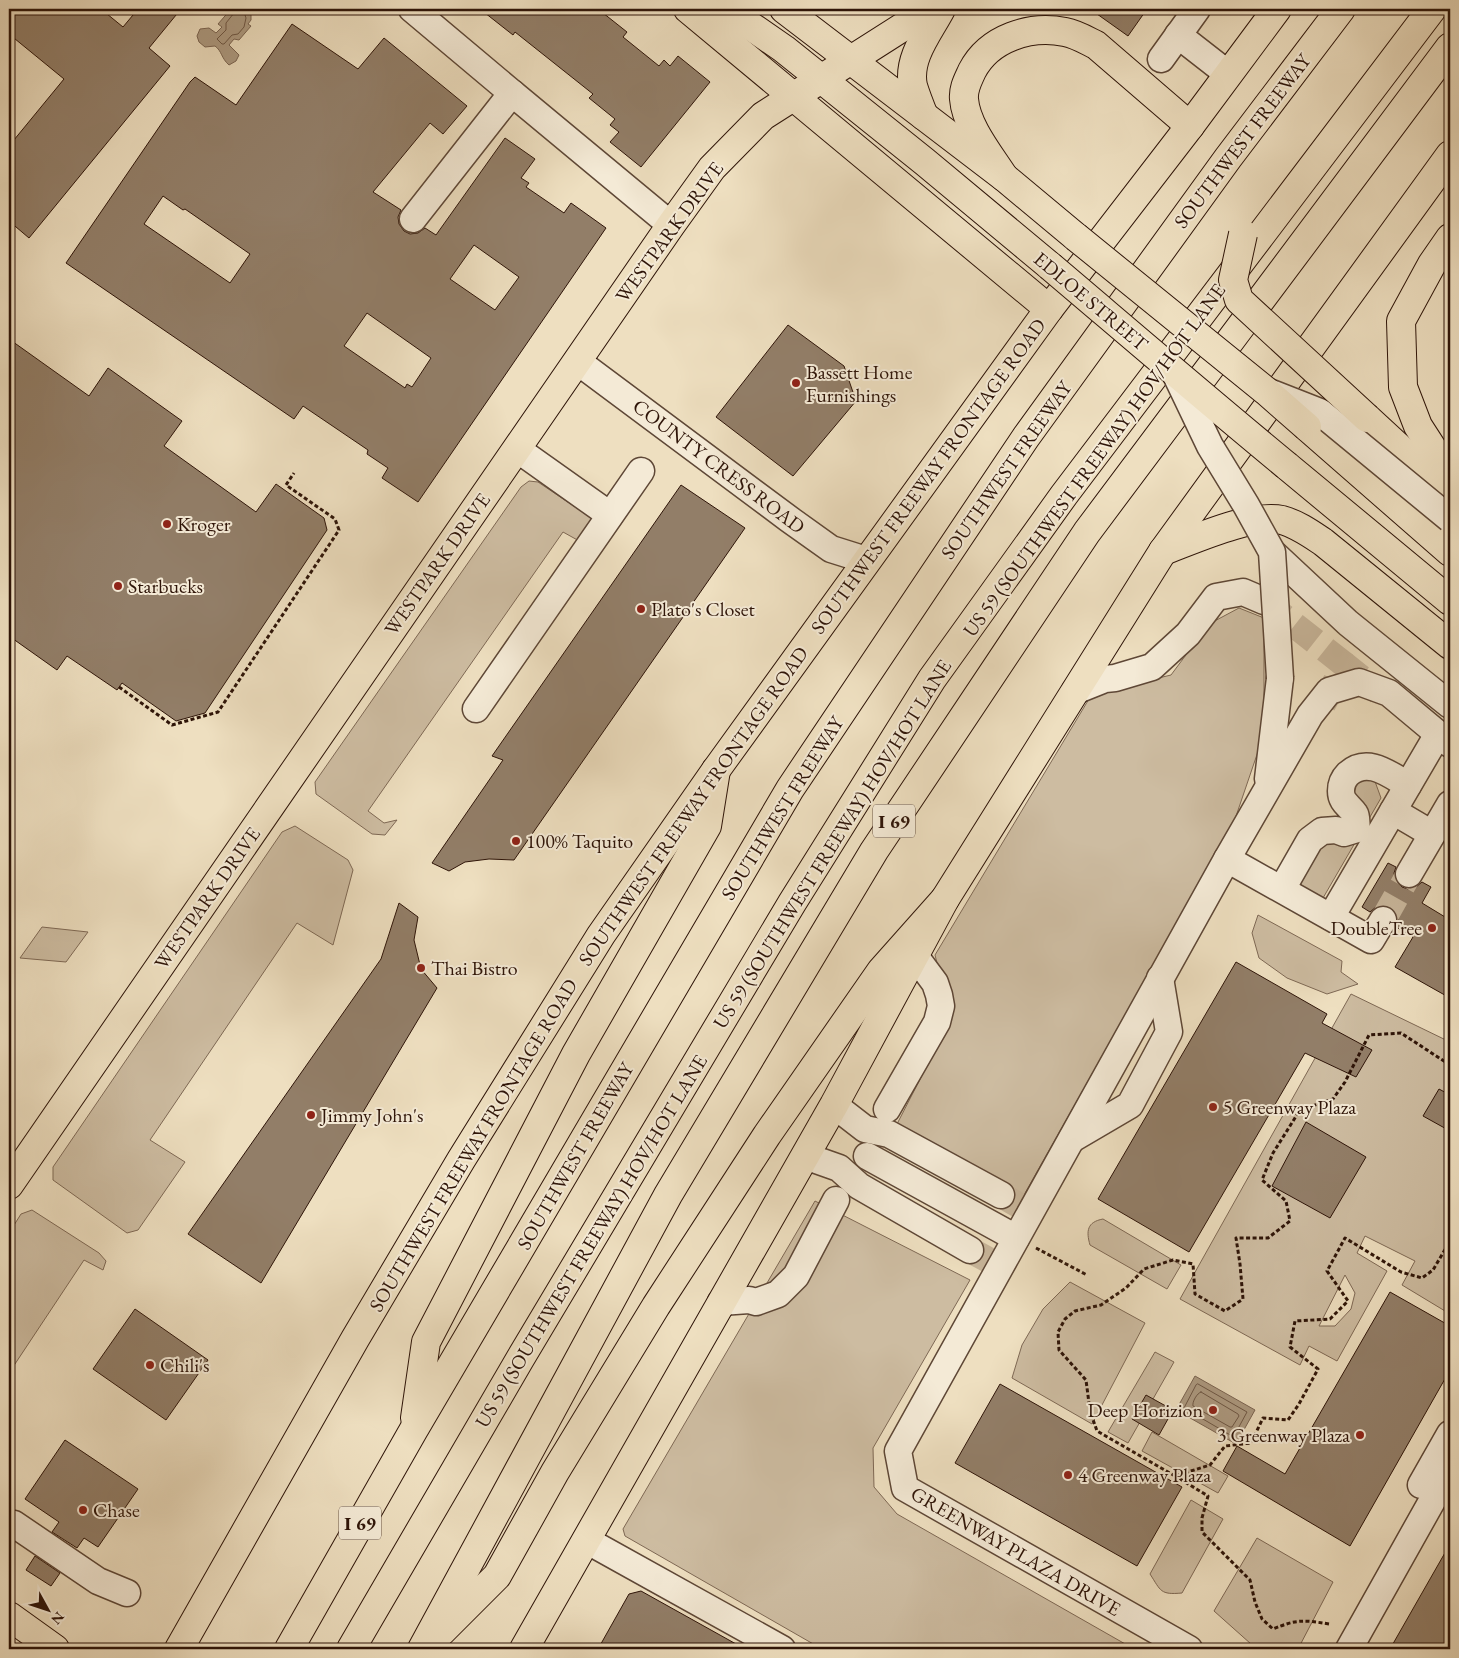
<svg xmlns="http://www.w3.org/2000/svg" width="1459" height="1658" font-family="'EB Garamond',serif">
<rect width="100%" height="100%" fill="#eedfc0"/>
<filter id="stains"><feTurbulence type="fractalNoise" baseFrequency=".004" numOctaves="4"/><feColorMatrix values="0 0 0 0 .2 0 0 0 0 .09 0 0 0 0 .02 0 0 0 .5 -.17"/></filter>
<radialGradient id="worn" r=".72"><stop offset=".6" stop-color="#630" stop-opacity="0"/><stop offset="1" stop-color="#630" stop-opacity=".3"/></radialGradient>
<!-- green -->
<g fill="#cdbca1" stroke="#7e6854" fill-rule="evenodd">
<path d="M529 481 538 482 593 519 581 542 563 532 368 811 384 823 397 820 385 835 372 834 316 794 315 782 521 487Z"/>
<path d="M1239 608 1264 618V734L1234 822 1024 1195 897 1124 951 1019 935 955 1092 694 1171 675 1209 624Z"/>
<path d="M1360 775 1373 776 1381 798 1323 898 1305 894 1298 878 1320 842 1344 833 1350 786Z"/>
<path d="M295 826 348 860 353 870 333 945 297 923 150 1140 185 1162 138 1230 127 1233 53 1180V1167L282 832Z"/>
<path d="M1258 915 1342 961 1341 972 1358 984 1327 994 1287 978 1259 958 1252 933Z"/>
<path d="M42 927 88 932 66 962 20 958Z"/>
<path d="M1351 994 1450 1042V1314L1402 1285 1415 1261 1365 1236 1357 1253 1387 1271 1337 1361 1309 1346 1300 1365 1180 1299ZM1345 1275 1355 1293 1351 1309 1335 1326H1319Z"/>
<path d="M815 1201 970 1280 873 1448 874 1487 897 1514 1134 1649H822L625 1536 623 1529Z"/>
<path d="M32 1210 99 1253 106 1261 103 1270 84 1260 9 1373V1233L21 1214Z"/>
<path d="M1103 1219 1181 1265 1167 1289 1090 1245C1086 1231 1087 1222 1103 1219Z"/>
<path d="M1070 1282 1145 1323 1092 1424 1012 1378 1022 1345 1043 1309Z"/>
<path d="M1155 1352 1174 1362 1128 1443 1108 1432Z"/>
<path d="M1152 1432 1228 1476 1218 1493 1142 1451Z"/>
<path d="M1191 1500 1223 1519 1182 1593C1160 1595 1161 1591 1150 1574Z"/>
<path d="M1257 1538 1333 1582 1298 1649H1273L1251 1644 1214 1611Z"/>
</g>
<!-- water -->
<g fill="#ad9a81" stroke="#7a6451">
<path d="M231 9 233 11C239 7 245 9 251 12V20L248 24 251 26 239 40 234 39 229 45 239 55 236 61 229 65C221 58 222 51 215 46L205 47 199 42 197 36 200 29 209 28 216 33 222 27 218 24Z"/>
<path d="M1195 1376 1255 1410 1236 1444 1176 1410Z"/>
</g>
<g fill="none" stroke-linecap="round" stroke-linejoin="round">
<!-- shore -->
<g stroke="#6e5744" stroke-width="1">
<path d="M235 9 234 13 226 23V30L217 39 222 44H224L232 35 238 34 244 27 246 18 243 9"/>
<path d="M1198 1384 1247 1412 1234 1436H1232L1184 1408 1196 1385Z"/>
<path d="M1201 1392 1238 1414 1239 1416 1232 1427H1230L1193 1406C1192 1402 1197 1393 1201 1392Z"/>
</g>
</g>
<!-- building -->
<g fill="#927e68" stroke="#2e1408" fill-rule="evenodd">
<path d="M9 9H101L123 27 138 9H181L149 48 170 66 29 238 9 221V146L64 79 9 34Z"/>
<path d="M480 9H598L627 32 623 37 659 66 664 60 670 66 678 56 710 82 641 167 610 142 619 132 610 125 615 119 589 98 593 94 515 32 513 35Z"/>
<path d="M1090 9H1147L1128 36Z"/>
<path d="M292 24 358 69 384 38 467 106 443 134 430 123 373 192 401 210 398 217 399 224 404 231 410 234 418 233 425 228 436 235 505 138 535 159 521 178 529 183 526 187 564 213 571 203 606 228 418 502 382 478 388 468 367 454 368 450 303 406 294 419 66 263 190 82 195 77 236 105ZM163 196 183 210 185 209 250 254 230 283 144 224ZM474 245 519 277 495 310 450 279ZM367 313 431 358 412 387 407 384 405 388 344 346Z"/>
<path d="M788 325 844 366 856 401 793 476 716 417Z"/>
<path d="M9 339 89 396 108 368 182 421 164 446 256 512 276 484 324 518 327 530 205 713 176 721 122 683 117 690 67 656 57 670 9 636Z"/>
<path d="M681 485 745 528 514 860 489 859 465 862 449 871 432 863 503 760 492 756Z"/>
<path d="M1388 863 1396 867 1394 873 1396 881 1402 887 1408 889 1416 887 1422 882 1431 887 1422 903 1450 920V998L1395 967 1413 937 1396 927 1398 920 1396 913 1391 907 1383 905 1376 907 1370 912 1362 907Z"/>
<path d="M399 903 418 917 414 940 421 969 437 988 261 1283 188 1234 381 959Z"/>
<path d="M1236 962 1327 1014 1322 1023 1372 1050 1356 1077 1305 1053 1189 1252 1098 1199Z"/>
<path d="M1439 1089 1450 1095V1131L1423 1116Z"/>
<path d="M1306 1122 1366 1157 1330 1218 1272 1186Z"/>
<path d="M1390 1292 1450 1326V1370L1350 1546 1223 1471 1237 1446 1285 1474Z"/>
<path d="M135 1309 208 1360 166 1420 93 1369Z"/>
<path d="M1000 1384 1182 1487 1137 1566 955 1463Z"/>
<path d="M1146 1395 1173 1410 1159 1435 1132 1419Z"/>
<path d="M65 1440 138 1489 98 1547 84 1538 77 1548 52 1532 59 1522 25 1499Z"/>
<path d="M1450 1544V1649H1390Z"/>
<path d="M35 1556 60 1573 51 1586 26 1570Z"/>
<path d="M641 1591 745 1649H598L629 1594Z"/>
</g>
<g fill="none" stroke-linecap="round" stroke-linejoin="round">
<!-- minor-tunnel -->
<g stroke="#c8b69b" stroke-width="26" stroke-dasharray="26 13" stroke-linecap="butt">
<path d="M1264 601 1345 665"/>
<path d="M1323 704 1345 665 1379 692"/>
<path d="M1383 920 1409 874"/>
<path d="M1001 1195 1034 1214"/>
<path d="M970 1250 1003 1268"/>
</g>
<!-- minor casing -->
<g stroke="#5e4736" stroke-width="29">
<g id="minor">
<path d="M412 9 512 93 413 219"/>
<path d="M1178 35 1228 74"/>
<path d="M1161 59 1197 9"/>
<path d="M512 93 671 225"/>
<path d="M577 361 789 519 831 549 866 560"/>
<path d="M517 449 610 515"/>
<path d="M1272 552 1348 623 1450 705"/>
<path d="M1075 691 1105 679 1115 678 1152 667 1188 634 1216 597 1243 592 1264 601"/>
<path d="M476 709 641 471"/>
<path d="M1268 779 1280 678"/>
<path d="M1393 811 1432 834"/>
<path d="M1227 859 1371 940 1383 920"/>
<path d="M1409 874 1450 804"/>
<path d="M1282 889 1310 840 1322 831 1336 830 1344 833 1357 829C1356 825 1357 817 1355 814 1350 806 1341 803 1341 791 1341 784 1343 779 1348 774 1368 756 1390 775 1408 785"/>
<path d="M1331 917 1438 734"/>
<path d="M834 1105 865 1129 889 1134 1001 1195"/>
<path d="M887 1109 937 1022 941 1006 939 995 935 983 915 956"/>
<path d="M1072 1139 1130 1105 1169 1032 1160 978"/>
<path d="M805 1156 839 1168 859 1186 970 1250"/>
<path d="M867 1156 1016 1238"/>
<path d="M721 1302 749 1300 756 1302 778 1294 796 1276 836 1200"/>
<path d="M1421 1485 1450 1434"/>
<path d="M9 1523 14 1524 98 1581 127 1593"/>
<path d="M586 1540 782 1649"/>
<path d="M1189 1649 905 1488 898 1451 1227 859 1310 715 1329 691 1359 682 1389 693 1450 744"/>
<path d="M1349 1649 1450 1469"/>
</g>
</g>
<!-- major casing -->
<g stroke="#2e1408" stroke-width="30">
<g id="major">
<path d="M688 9 1049 309"/>
<path d="M726 9 784 49 925 162 1050 266"/>
<path d="M784 9 1004 177 1076 237"/>
<path d="M924 116C920 106 916 96 913 86 907 58 929 32 941 9"/>
<path d="M1004 177C990 155 966 126 964 99 963 88 968 80 972 71 989 38 1030 25 1065 32 1076 34 1086 40 1096 45L1190 126"/>
<path d="M1450 238 1432 264 1401 321 1403 387 1418 426 1438 457 1450 468"/>
<path d="M1307 427 1450 552"/>
<path d="M1287 466 1450 601"/>
<path d="M1163 551C1193 540 1252 513 1282 520 1297 524 1311 534 1323 542L1450 645"/>
<path d="M9 1185 671 225 712 168 763 116 931 9"/>
<path d="M9 1616 55 1649"/>
<path d="M179 1649 355 1339 461 1160 601 935 716 770 1049 309 1190 126 1277 9"/>
<path d="M524 1649 834 1105 945 899 1163 551 1450 155"/>
</g>
</g>
<!-- highway casing -->
<g stroke="#2e1408" stroke-width="30">
<g id="highway">
<path d="M1367 418 1419 466 1450 491"/>
<path d="M415 1418 426 1342 576 1054 707 826 716 770"/>
<path d="M441 1632 497 1576 555 1472 656 1306 767 1135 881 971 945 899"/>
<path d="M289 1649 413 1431 790 789 1026 437 1228 158 1341 9"/>
<path d="M351 1649 520 1359 792 903 932 679 1064 495 1432 9"/>
<path d="M422 1649 668 1195 874 851 1087 532 1450 47"/>
</g>
</g>
<!-- path -->
<g stroke="#2e1408" stroke-width="3" stroke-dasharray="4 2.5" stroke-linecap="butt">
<path d="M119 687 172 725 218 712 339 530 335 519 286 485 294 473"/>
<path d="M1036 1248 1087 1275"/>
<path d="M1175 1476 1097 1431 1090 1411 1086 1380 1059 1350 1058 1332 1065 1319 1075 1311 1101 1305 1126 1288 1144 1269 1173 1260 1193 1264 1195 1294 1225 1311 1243 1299 1240 1264 1236 1238H1268L1290 1221 1286 1201 1262 1180 1273 1153 1300 1110 1333 1099 1345 1082 1369 1035 1401 1033 1450 1065"/>
<path d="M1329 1624C1304 1620 1297 1619 1273 1629L1262 1619 1255 1602 1250 1580 1202 1532V1518L1208 1496 1175 1476 1210 1465 1225 1446 1251 1443 1263 1418 1288 1420 1299 1404 1318 1369 1290 1347 1295 1321 1330 1319 1348 1301 1327 1271 1345 1238 1401 1272 1422 1278 1433 1270 1450 1241"/>
</g>
<!-- minor -->
<use href="#minor" stroke="#f4ead6" stroke-width="26"/>
<!-- major -->
<use href="#major" stroke="#eedfc0" stroke-width="28"/>
<!-- highway -->
<use href="#highway" stroke="#eedfc0" stroke-width="28"/>
<!-- minor-bridge casing -->
<g stroke="#5e4736" stroke-width="29" stroke-linecap="butt">
<g id="minor-bridge">
<path d="M1176 375 1210 446 1246 505 1272 552 1280 678"/>
<path d="M1269 392 1320 412 1450 519"/>
</g>
</g>
<!-- major-bridge casing -->
<g stroke="#2e1408" stroke-width="30" stroke-linecap="butt">
<g id="major-bridge">
<path d="M1076 237 1266 391 1307 427"/>
<path d="M1050 266C1129 333 1207 400 1287 466"/>
</g>
</g>
<!-- highway-bridge casing -->
<g stroke="#2e1408" stroke-width="30" stroke-linecap="butt">
<path id="highway-bridge" d="M1243 234 1233 280 1239 300 1367 418"/>
</g>
<!-- minor-bridge -->
<use href="#minor-bridge" stroke="#f4ead6" stroke-width="26"/>
<!-- major-bridge -->
<use href="#major-bridge" stroke="#eedfc0" stroke-width="28"/>
<!-- highway-bridge -->
<use href="#highway-bridge" stroke="#eedfc0" stroke-width="28"/>
</g>
<!-- markers -->
<g fill="#8f2418" stroke="#f4ead6" stroke-width="2">
<circle cx="796" cy="383" r="5"/>
<circle cx="167" cy="524" r="5"/>
<circle cx="118" cy="586" r="5"/>
<circle cx="641" cy="609" r="5"/>
<circle cx="516" cy="841" r="5"/>
<circle cx="1432" cy="928" r="5"/>
<circle cx="421" cy="968" r="5"/>
<circle cx="1213" cy="1107" r="5"/>
<circle cx="311" cy="1115" r="5"/>
<circle cx="150" cy="1365" r="5"/>
<circle cx="1213" cy="1410" r="5"/>
<circle cx="1360" cy="1435" r="5"/>
<circle cx="1068" cy="1475" r="5"/>
<circle cx="83" cy="1510" r="5"/>
</g>
<g text-anchor="middle" dominant-baseline="central" stroke-width="4" stroke-linejoin="round" paint-order="stroke">
<!-- shield labels -->
<g fill="#f4ead6" stroke="#695446" stroke-width="1">
<rect x="873" y="804.5" width="42" height="33" rx="4"/>
<rect x="339" y="1506.5" width="42" height="33" rx="4"/>
</g>
<g font-size="19" font-weight="bold" fill="#2e1408">
<text x="894" y="821">I 69</text>
<text x="360" y="1523">I 69</text>
</g>
<!-- street labels -->
<g font-size="20" fill="#2e1408" stroke="#f4ead6">
<text transform="translate(1242 141) rotate(-53)">SOUTHWEST FREEWAY</text>
<text transform="translate(669 232) rotate(-54)">WESTPARK DRIVE</text>
<text transform="translate(1091 301) rotate(40)">EDLOE STREET</text>
<text transform="translate(1094 460) rotate(-54)">US 59 (SOUTHWEST FREEWAY) HOV/HOT LANE</text>
<text transform="translate(719 466) rotate(37)">COUNTY CRESS ROAD</text>
<text transform="translate(1006 470) rotate(-55)">SOUTHWEST FREEWAY</text>
<text transform="translate(928 476) rotate(-54)">SOUTHWEST FREEWAY FRONTAGE ROAD</text>
<text transform="translate(437 564) rotate(-55)">WESTPARK DRIVE</text>
<text transform="translate(693 806) rotate(-55)">SOUTHWEST FREEWAY FRONTAGE ROAD</text>
<text transform="translate(782 808) rotate(-58)">SOUTHWEST FREEWAY</text>
<text transform="translate(832 844) rotate(-58)">US 59 (SOUTHWEST FREEWAY) HOV/HOT LANE</text>
<text transform="translate(207 898) rotate(-55)">WESTPARK DRIVE</text>
<text transform="translate(473 1145) rotate(-59)">SOUTHWEST FREEWAY FRONTAGE ROAD</text>
<text transform="translate(575 1156) rotate(-60)">SOUTHWEST FREEWAY</text>
<text transform="translate(591 1241) rotate(-59)">US 59 (SOUTHWEST FREEWAY) HOV/HOT LANE</text>
<text transform="translate(1016 1551) rotate(30)">GREENWAY PLAZA DRIVE</text>
</g>
<!-- poi labels -->
<g font-size="20" fill="#2e1408" stroke="#f4ead6" text-anchor="start">
<text x="806" y="372">Bassett Home<tspan x="806" dy="23">Furnishings</tspan></text>
<text x="177" y="524">Kroger</text>
<text x="128" y="586">Starbucks</text>
<text x="651" y="609">Plato's Closet</text>
<text x="526" y="841">100% Taquito</text>
<text x="1422" y="928" text-anchor="end">DoubleTree</text>
<text x="431" y="968">Thai Bistro</text>
<text x="1223" y="1107">5 Greenway Plaza</text>
<text x="321" y="1115">Jimmy John's</text>
<text x="160" y="1365">Chili's</text>
<text x="1203" y="1410" text-anchor="end">Deep Horizion</text>
<text x="1350" y="1435" text-anchor="end">3 Greenway Plaza</text>
<text x="1078" y="1475">4 Greenway Plaza</text>
<text x="93" y="1510">Chase</text>
</g>
</g>
<!-- margin -->
<rect width="1459" height="1658" fill="none" stroke="#eedfc0" stroke-width="30"/>
<rect x="10" y="10" width="1439" height="1638" fill="none" stroke="#2e1408" stroke-width="2.5"/>
<rect x="15" y="15" width="1429" height="1628" fill="none" stroke="#2e1408"/>
<!-- north arrow -->
<g transform="translate(48 1610) rotate(130)" stroke="#f4ead6" stroke-width="4" paint-order="stroke">
<path d="M0-4L9 19L0 12L-9 19Z" fill="#2e1408"/>
<text y="-8" font-size="14" font-weight="bold" text-anchor="middle" fill="#2e1408">N</text>
</g>
<rect width="100%" height="100%" filter="url(#stains)"/>
<rect width="100%" height="100%" fill="url(#worn)"/>
</svg>
